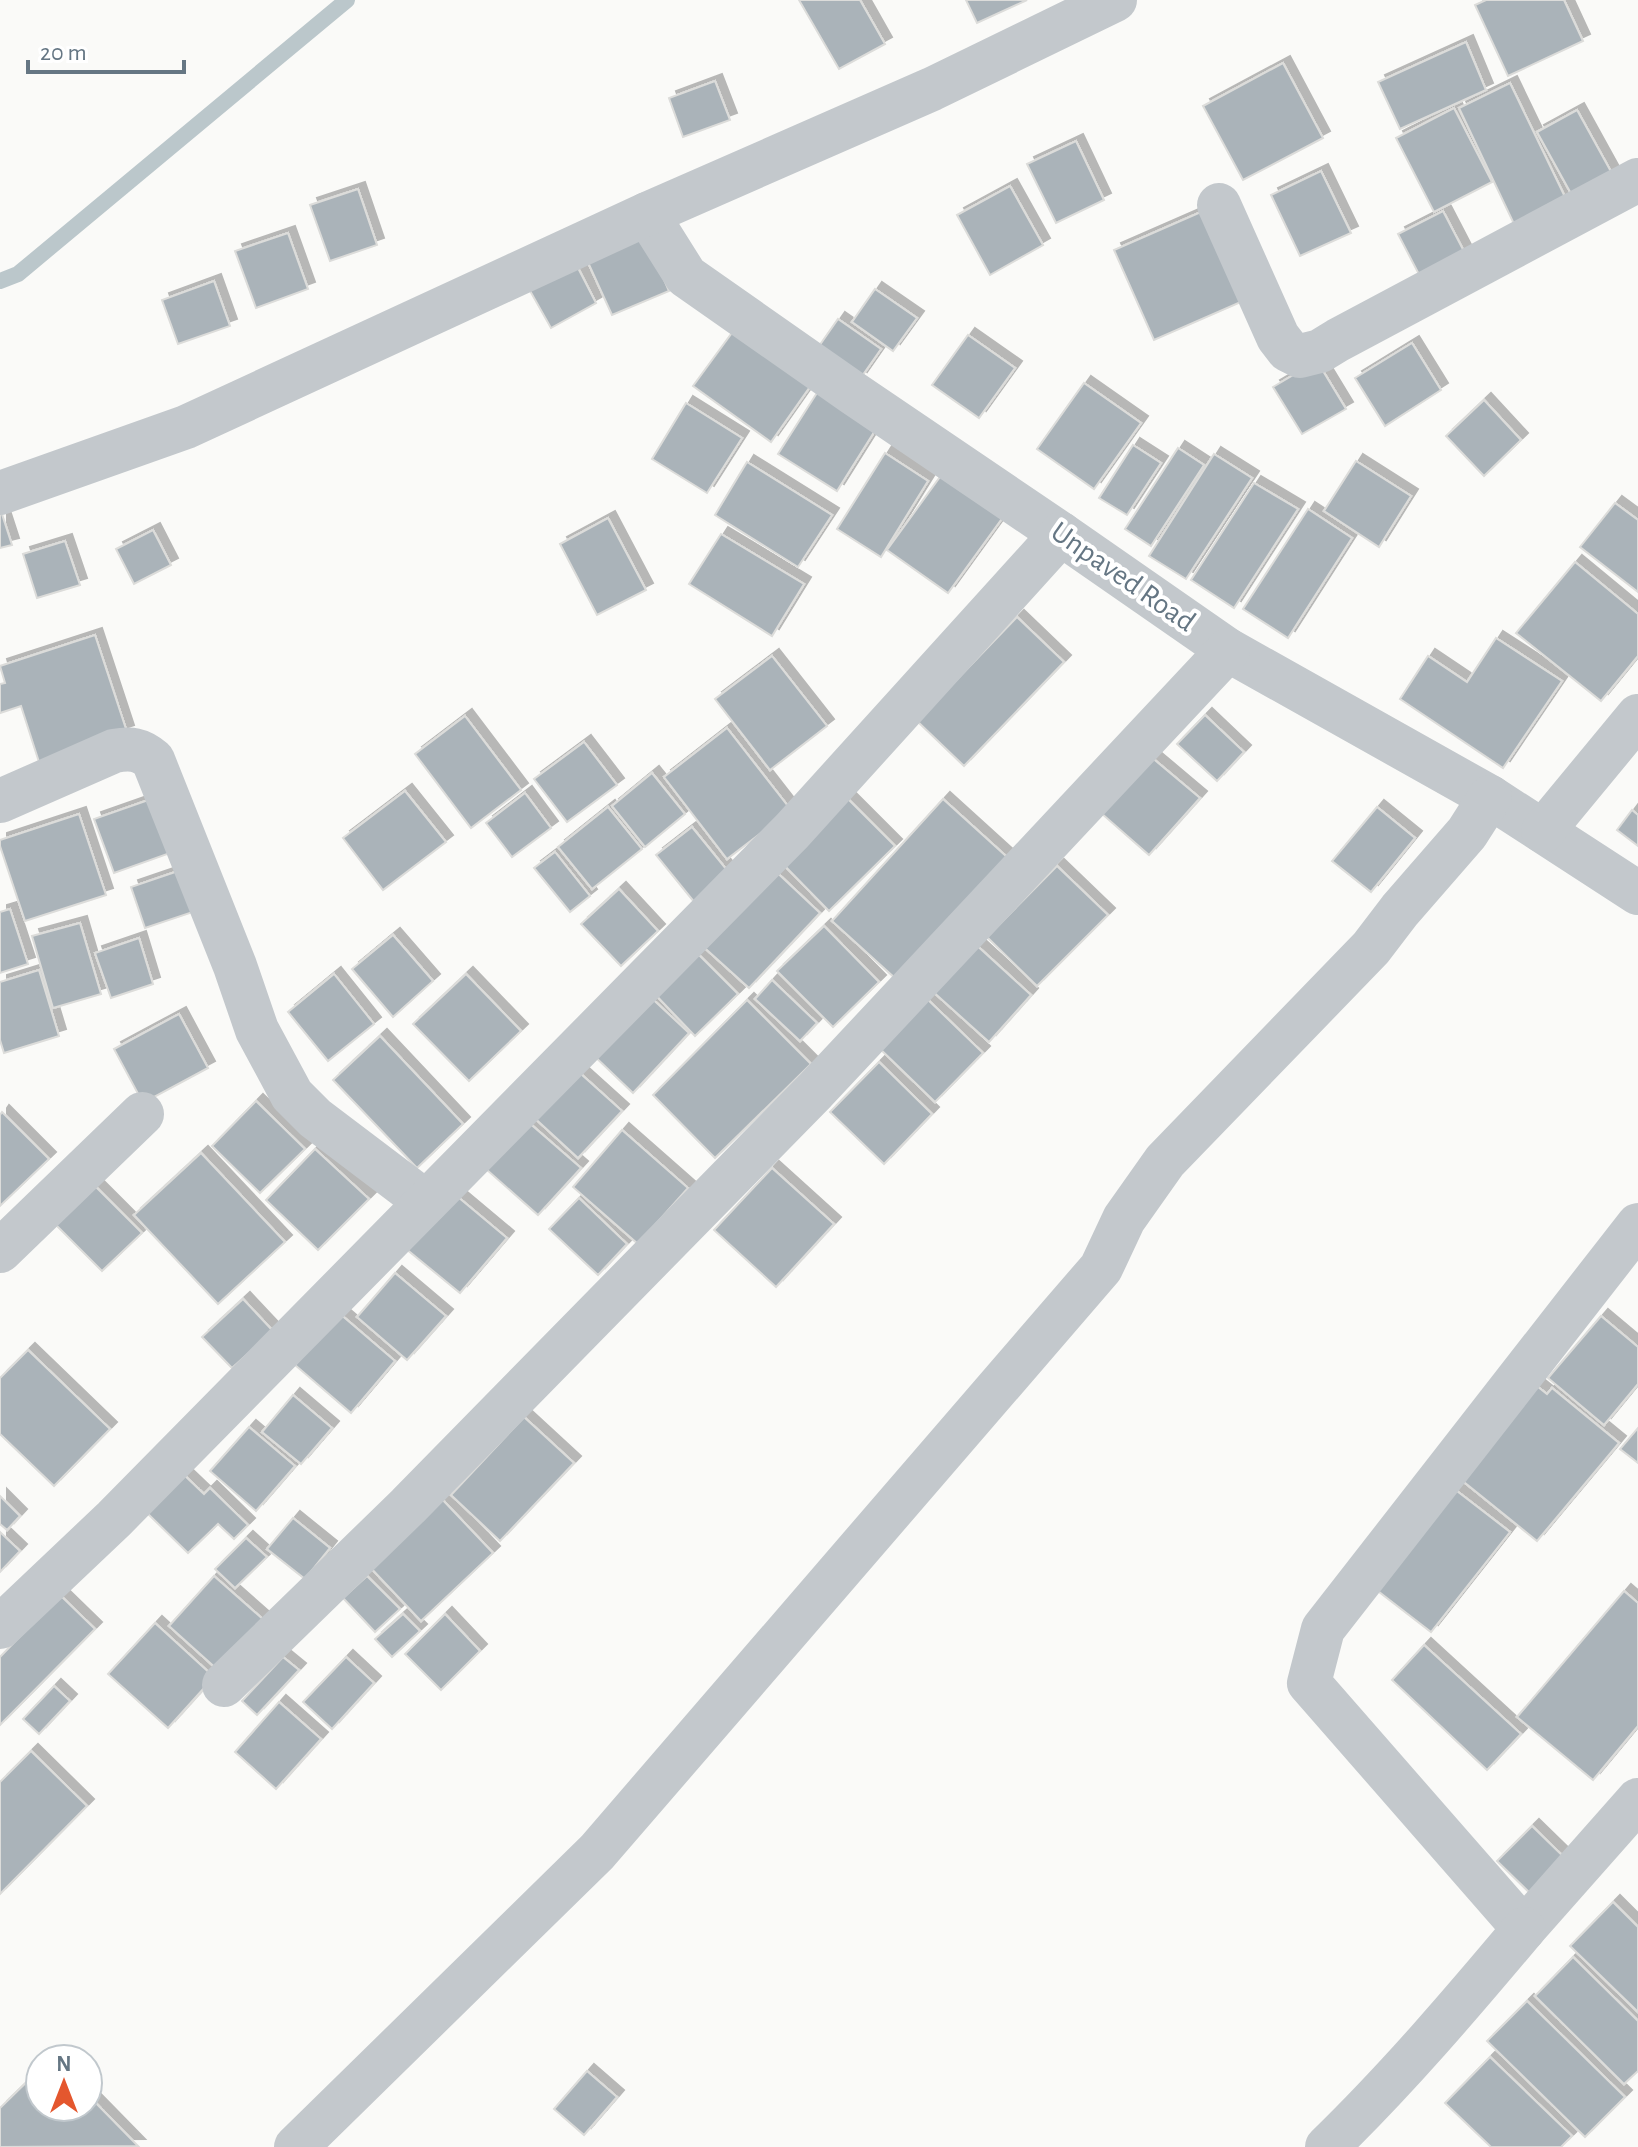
<svg xmlns="http://www.w3.org/2000/svg" width="1638" height="2147" font-family="'Alegreya Sans',sans-serif">
<defs>
<filter id="shadow"><feDropShadow dx="7" dy="-7" stdDeviation="0" flood-color="#0004"/></filter>
</defs>
<rect width="100%" height="100%" fill="#fafaf8"/>
<g fill="none" stroke-linecap="round" stroke-linejoin="round">
<!-- stream -->
<path stroke="#bbc7cb" stroke-width="16" d="M0 281 18 274 347 0"/>
</g>
<!-- building -->
<g fill="#aab3b9" stroke="#dcdcda" stroke-width="2" filter="url(#shadow)">
<path d="M799 0H860L885 44 839 69Z"/>
<path d="M966 0H1027L977 23Z"/>
<path d="M1486 0H1564L1583 41 1508 76 1475 5Z"/>
<path d="M1466 42 1486 90 1400 129 1378 82Z"/>
<path d="M1283 63 1323 138 1243 180 1203 106Z"/>
<path d="M715 81 730 120 683 137 669 98Z"/>
<path d="M1510 83 1566 199 1514 224 1459 108Z"/>
<path d="M1454 108 1492 182 1434 212 1396 138Z"/>
<path d="M1577 110 1614 177 1574 199 1537 132Z"/>
<path d="M1076 141 1104 200 1056 223 1027 164Z"/>
<path d="M1321 171 1351 233 1300 256 1271 195Z"/>
<path d="M1010 186 1043 245 990 275 957 215Z"/>
<path d="M358 189 377 245 330 261 310 205Z"/>
<path d="M1210 208 1250 298 1154 340 1114 250Z"/>
<path d="M1443 211 1469 261 1424 284 1398 234Z"/>
<path d="M288 233 308 289 256 308 235 251Z"/>
<path d="M644 234 669 291 612 315 586 258Z"/>
<path d="M576 264 596 303 551 328 529 289Z"/>
<path d="M214 281 230 326 178 344 162 300Z"/>
<path d="M875 289 917 318 893 351 852 322Z"/>
<path d="M838 319 881 349 860 379 817 349Z"/>
<path d="M737 326 814 381 771 442 693 386Z"/>
<path d="M968 335 1015 368 979 418 932 385Z"/>
<path d="M1412 343 1441 390 1385 426 1355 378Z"/>
<path d="M1317 361 1346 409 1302 434 1273 387Z"/>
<path d="M1084 383 1141 423 1094 489 1037 449Z"/>
<path d="M822 385 881 421 837 491 778 454Z"/>
<path d="M1484 400 1521 440 1484 476 1446 436Z"/>
<path d="M686 403 742 438 707 493 652 459Z"/>
<path d="M1133 445 1161 463 1127 515 1099 498Z"/>
<path d="M1178 448 1204 465 1151 546 1125 529Z"/>
<path d="M885 453 928 481 881 557 837 529Z"/>
<path d="M1214 454 1252 478 1186 579 1149 556Z"/>
<path d="M1356 461 1411 496 1379 547 1324 511Z"/>
<path d="M747 462 832 515 798 567 715 515Z"/>
<path d="M945 470 1006 513 948 593 887 550Z"/>
<path d="M1254 483 1298 509 1234 608 1191 580Z"/>
<path d="M1615 503 1638 520V592L1580 547Z"/>
<path d="M0 508 12 545 0 548Z"/>
<path d="M1308 509 1352 538 1288 638 1243 609Z"/>
<path d="M608 518 646 590 597 615 560 544Z"/>
<path d="M153 530 171 565 134 584 116 549Z"/>
<path d="M721 534 804 584 772 636 689 584Z"/>
<path d="M65 541 80 585 37 598 23 554Z"/>
<path d="M1575 562 1638 614V656L1601 701 1516 633Z"/>
<path d="M1017 617 1064 662 964 766 917 721Z"/>
<path d="M95 635 127 732 39 762 21 706 0 713V684L5 683 0 666Z"/>
<path d="M1496 638 1562 681 1503 768 1400 699 1428 656 1467 682Z"/>
<path d="M772 656 827 726 770 770 715 699Z"/>
<path d="M1205 715 1244 752 1217 781 1177 744Z"/>
<path d="M465 716 521 790 471 828 415 754Z"/>
<path d="M727 728 791 810 727 859 664 777Z"/>
<path d="M584 742 617 785 567 822 534 779Z"/>
<path d="M1150 756 1200 798 1149 855 1101 813Z"/>
<path d="M652 773 685 814 645 847 612 806Z"/>
<path d="M405 791 446 842 383 890 343 838Z"/>
<path d="M525 793 551 828 512 857 486 823Z"/>
<path d="M844 795 895 846 829 911 778 859Z"/>
<path d="M154 798 173 852 114 873 94 819Z"/>
<path d="M943 799 1007 857 896 979 832 921Z"/>
<path d="M608 807 642 849 592 889 558 847Z"/>
<path d="M1377 807 1415 838 1371 892 1332 861Z"/>
<path d="M1632 810 1638 815V846L1617 830Z"/>
<path d="M79 814 106 895 25 921 0 846V840Z"/>
<path d="M692 827 731 875 695 903 656 855Z"/>
<path d="M555 852 590 896 570 912 534 868Z"/>
<path d="M769 865 820 913 749 988 697 941Z"/>
<path d="M1057 866 1108 915 1037 986 987 937Z"/>
<path d="M184 869 199 910 145 928 131 887Z"/>
<path d="M619 889 658 931 621 966 581 924Z"/>
<path d="M10 909 28 964 0 973V912Z"/>
<path d="M80 923 101 994 53 1008 32 936Z"/>
<path d="M824 926 879 982 833 1027 777 971Z"/>
<path d="M393 935 433 981 393 1017 352 969Z"/>
<path d="M139 938 153 984 111 998 95 953Z"/>
<path d="M973 942 1031 995 989 1042 930 989Z"/>
<path d="M692 948 738 994 695 1036 650 989Z"/>
<path d="M39 970 59 1036 4 1053 0 1040V982Z"/>
<path d="M334 974 374 1024 328 1061 288 1012Z"/>
<path d="M466 974 521 1031 469 1081 413 1024Z"/>
<path d="M772 980 817 1023 800 1041 755 999Z"/>
<path d="M645 992 689 1033 633 1093 589 1051Z"/>
<path d="M922 994 983 1053 935 1102 874 1043Z"/>
<path d="M747 1000 811 1064 715 1158 653 1095Z"/>
<path d="M179 1014 208 1068 143 1103 114 1049Z"/>
<path d="M380 1036 463 1124 417 1168 333 1080Z"/>
<path d="M879 1062 932 1114 884 1164 830 1112Z"/>
<path d="M571 1065 622 1111 578 1158 528 1112Z"/>
<path d="M256 1101 305 1149 260 1193 212 1146Z"/>
<path d="M2 1112 49 1159 0 1206V1115Z"/>
<path d="M519 1114 581 1168 538 1215 478 1162Z"/>
<path d="M622 1130 688 1188 638 1244 573 1187Z"/>
<path d="M315 1149 369 1199 318 1250 266 1200Z"/>
<path d="M201 1153 285 1242 218 1304 134 1215Z"/>
<path d="M772 1168 834 1224 776 1287 714 1230Z"/>
<path d="M88 1179 142 1233 102 1271 49 1218Z"/>
<path d="M452 1192 507 1238 460 1293 405 1248Z"/>
<path d="M579 1198 627 1244 598 1275 549 1229Z"/>
<path d="M395 1273 446 1316 407 1360 357 1317Z"/>
<path d="M243 1299 273 1331 232 1368 202 1337Z"/>
<path d="M339 1313 395 1361 351 1413 295 1365Z"/>
<path d="M1601 1316 1638 1347V1384L1604 1425 1548 1378Z"/>
<path d="M28 1350 110 1429 54 1486 0 1434V1378Z"/>
<path d="M1527 1378 1547 1394 1552 1388 1619 1443 1537 1541 1459 1478Z"/>
<path d="M293 1395 332 1428 301 1464 262 1432Z"/>
<path d="M524 1417 574 1463 500 1541 451 1495Z"/>
<path d="M249 1427 295 1466 256 1511 210 1471Z"/>
<path d="M1638 1428V1463L1620 1449Z"/>
<path d="M181 1472 204 1494 210 1488 248 1525 234 1539 218 1524 188 1553 144 1510Z"/>
<path d="M1453 1488 1510 1532 1431 1632 1374 1588Z"/>
<path d="M0 1496 20 1516 7 1530 0 1524Z"/>
<path d="M439 1496 493 1553 421 1621 367 1564Z"/>
<path d="M293 1518 330 1548 305 1579 267 1549Z"/>
<path d="M0 1532 20 1551 0 1572Z"/>
<path d="M246 1538 267 1557 235 1588 215 1569Z"/>
<path d="M214 1576 265 1621 219 1671 169 1626Z"/>
<path d="M367 1576 400 1609 375 1632 343 1598Z"/>
<path d="M1624 1591 1638 1603V1726L1593 1780 1517 1717Z"/>
<path d="M60 1595 95 1629 0 1725V1657Z"/>
<path d="M403 1614 420 1631 392 1657 375 1639Z"/>
<path d="M445 1614 480 1651 441 1690 405 1654Z"/>
<path d="M155 1623 214 1677 168 1728 108 1674Z"/>
<path d="M1424 1645 1521 1734 1487 1770 1392 1680Z"/>
<path d="M283 1657 299 1670 257 1715 242 1701Z"/>
<path d="M346 1657 374 1683 332 1729 303 1702Z"/>
<path d="M54 1686 70 1701 39 1734 23 1719Z"/>
<path d="M279 1702 321 1739 276 1789 235 1752Z"/>
<path d="M31 1751 87 1806 0 1894V1782Z"/>
<path d="M1532 1826 1570 1863 1535 1898 1497 1861Z"/>
<path d="M1613 1902 1638 1927V2012L1570 1946Z"/>
<path d="M1573 1957 1638 2021V2071L1624 2084 1535 1996Z"/>
<path d="M1527 2001 1625 2097 1585 2137 1487 2041Z"/>
<path d="M1490 2057 1572 2136 1561 2147H1491L1445 2103Z"/>
<path d="M40 2069V2107H88V2095L138 2146 0 2147V2108Z"/>
<path d="M587 2071 617 2097 584 2135 554 2109Z"/>
</g>
<g fill="none" stroke-linecap="round" stroke-linejoin="round">
<!-- street -->
<g stroke="#c3c8cc" stroke-width="44">
<path d="M1219 205 1278 337 1288 350 1300 356 1320 351 1338 340 1638 180"/>
<path d="M647 214 686 276 853 393 1061 534 1228 650 1490 797 1638 893"/>
<path d="M0 493 186 427 647 214 932 89 1115 0"/>
<path d="M0 801 114 751C131 748 140 749 153 760L235 966 257 1030 292 1095 315 1118 426 1202"/>
<path d="M1543 831 1638 716"/>
<path d="M1638 1225 1323 1629 1309 1683 1524 1929 1638 1800"/>
<path d="M0 1251 142 1114"/>
<path d="M0 1627 114 1519 792 831 1061 534"/>
<path d="M224 1685 408 1506 815 1091 1228 650"/>
<path d="M296 2147 597 1852 1101 1268 1124 1219 1165 1161 1371 948 1400 910 1467 833 1490 797"/>
<path d="M1327 2147C1397 2079 1461 2004 1524 1929"/>
</g>
</g>
<g text-anchor="middle" dominant-baseline="central" stroke-width="8" stroke-linejoin="round" paint-order="stroke">
<!-- street labels -->
<g font-size="30" fill="#657683" stroke="#fff">
<text transform="translate(1123 577) rotate(35)">Unpaved Road</text>
</g>
</g>
<!-- north arrow -->
<g transform="translate(64 2083)"><circle r="38" fill="#ffffff" stroke="#c1c8cd" stroke-width="2"/>
<path d="M0-6L14 30L0 20L-14 30Z" fill="#e4572e"/>
<text y="-12" font-size="22" font-weight="bold" text-anchor="middle" fill="#657683">N</text>
</g>
<!-- scale -->
<path d="M28 60v12h156v-12" fill="none" stroke="#657683" stroke-width="4"/>
<text x="40" y="60" font-size="24" fill="#657683" stroke="#ffffff" stroke-width="6" paint-order="stroke">20 m</text>
</svg>
